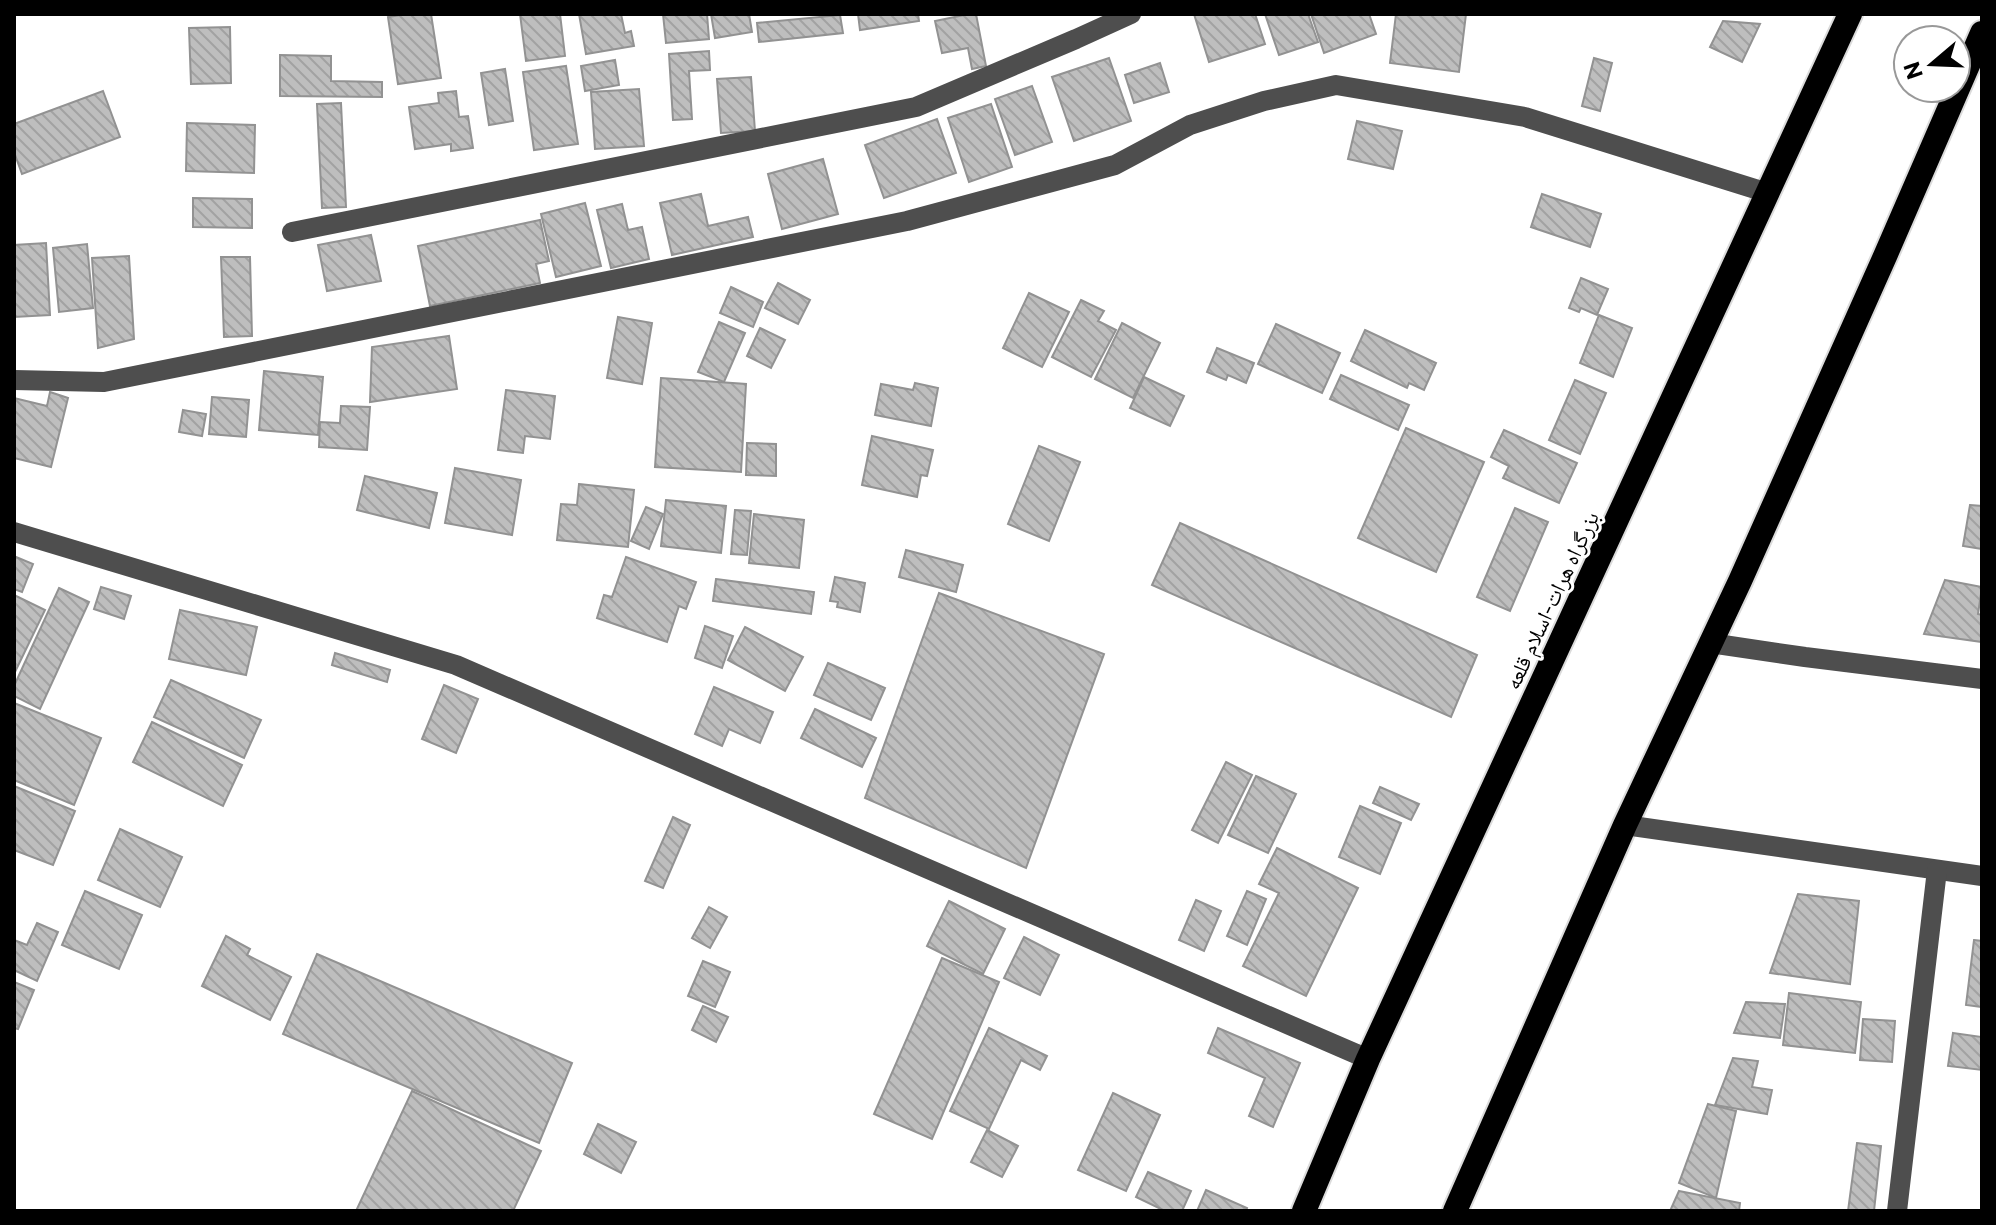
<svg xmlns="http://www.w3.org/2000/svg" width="1996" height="1225" font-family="Commissioner,'Noto Naskh Arabic',sans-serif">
<defs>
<pattern id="building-back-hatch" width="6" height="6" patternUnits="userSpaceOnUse" patternTransform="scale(2)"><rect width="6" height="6" fill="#bebebe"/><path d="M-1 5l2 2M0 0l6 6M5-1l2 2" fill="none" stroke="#a2a2a2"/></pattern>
</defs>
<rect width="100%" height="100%" fill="#fff"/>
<!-- building -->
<g fill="url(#building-back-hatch)" stroke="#929292" stroke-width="2">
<path d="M407 14H431L441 78 398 84 388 17Z"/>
<path d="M520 14H560L565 56 526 61Z"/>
<path d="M579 14H621L625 33 631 31 634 46 586 54Z"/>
<path d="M663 14H707L709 39 666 43Z"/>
<path d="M711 14H749L752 32 715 38Z"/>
<path d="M858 14H918L919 21 860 30Z"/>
<path d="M969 14H976L986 66 972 69 968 48 942 53 935 21Z"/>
<path d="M1194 14H1255L1265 44 1209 62Z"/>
<path d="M1265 14H1308L1318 42 1279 55Z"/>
<path d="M1311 14H1369L1376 34 1324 53Z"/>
<path d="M1396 14H1466L1459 72 1390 63Z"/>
<path d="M840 15 843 33 759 42 757 23Z"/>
<path d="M1723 21 1760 24 1742 62 1710 47Z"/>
<path d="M230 27 231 83 191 84 189 28Z"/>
<path d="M709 51 710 70 689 71 692 119 673 120 669 54Z"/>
<path d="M280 55 331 56V81L382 82V97L280 96Z"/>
<path d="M1109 58 1131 121 1074 141 1052 77Z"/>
<path d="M1594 58 1612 63 1600 111 1582 106Z"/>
<path d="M615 60 619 85 585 91 581 66Z"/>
<path d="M1160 63 1169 92 1134 103 1125 75Z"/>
<path d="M566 66 578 144 534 150 523 72Z"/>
<path d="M505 69 513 121 489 125 481 73Z"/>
<path d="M751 77 755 131 721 133 717 79Z"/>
<path d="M1032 86 1052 142 1015 155 995 99Z"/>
<path d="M639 89 644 146 595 149 591 92Z"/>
<path d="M103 91 120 137 22 174 14 152V124Z"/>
<path d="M456 91 459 117 468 116 473 148 451 151V144L415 149 409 107 439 103 438 93Z"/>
<path d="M341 103 346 207 322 208 317 104Z"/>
<path d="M991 104 1012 167 969 182 948 118Z"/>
<path d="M937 119 956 173 884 198 865 145Z"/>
<path d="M1357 121 1402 131 1393 169 1348 159Z"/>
<path d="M187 123 255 125 254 173 186 171Z"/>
<path d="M823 159 838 214 782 229 768 174Z"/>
<path d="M701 194 708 226 748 217 753 237 672 255 660 203Z"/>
<path d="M1542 194 1601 214 1590 247 1531 227Z"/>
<path d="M193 198 252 199V228L193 227Z"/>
<path d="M585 203 601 266 556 277 541 214Z"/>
<path d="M622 204 628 230 642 227 649 259 611 268 597 210Z"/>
<path d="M540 220 549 261 536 264 540 283 430 306 418 246Z"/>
<path d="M371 235 381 281 327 291 318 245Z"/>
<path d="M46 243 50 315 14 317V245Z"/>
<path d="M87 244 93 308 59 312 53 248Z"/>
<path d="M129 256 134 339 98 348 92 258Z"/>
<path d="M221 257H250L252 336 224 337Z"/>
<path d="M1581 278 1608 289 1597 315 1581 308 1579 312 1569 308Z"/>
<path d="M778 283 810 300 798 324 765 308Z"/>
<path d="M731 287 763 302 753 327 720 313Z"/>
<path d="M1029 293 1069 312 1042 367 1003 348Z"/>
<path d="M1081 300 1104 311 1098 321 1116 330 1091 377 1052 357Z"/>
<path d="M1599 315 1632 328 1613 377 1580 363Z"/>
<path d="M618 317 652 323 642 384 607 378Z"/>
<path d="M719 322 745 333 724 382 698 372Z"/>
<path d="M1122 323 1160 343 1133 398 1095 379Z"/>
<path d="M1276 324 1340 353 1322 393 1258 364Z"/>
<path d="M760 328 785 340 771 368 747 356Z"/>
<path d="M1365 330 1436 363 1424 390 1409 383 1407 388 1351 361Z"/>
<path d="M449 336 457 389 370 402 372 347Z"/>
<path d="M1217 348 1254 363 1246 383 1228 375 1226 380 1207 372Z"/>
<path d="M264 371 323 377 318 435 259 430Z"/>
<path d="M1341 375 1409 405 1398 430 1330 399Z"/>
<path d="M1144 377 1184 396 1170 426 1130 408Z"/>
<path d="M661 378 746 384 741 472 655 467Z"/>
<path d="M1575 380 1606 393 1580 454 1549 440Z"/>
<path d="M915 383 938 388 931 426 875 415 881 384 913 390Z"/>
<path d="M506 390 555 396 550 439 525 436 523 453 498 450Z"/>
<path d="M50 392 68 398 51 467 14 458V398L47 406Z"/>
<path d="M212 397 249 400 246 437 209 434Z"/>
<path d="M341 406 370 407 367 450 319 447 320 422 340 423Z"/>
<path d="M183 410 206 414 202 436 179 432Z"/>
<path d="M1406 428 1484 462 1436 572 1358 538Z"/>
<path d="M1504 430 1577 463 1559 503 1503 478 1509 466 1491 457Z"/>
<path d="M872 436 933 450 927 476 921 475 917 497 862 485Z"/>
<path d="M747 443 776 444V476L746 475Z"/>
<path d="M1039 446 1080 462 1049 541 1008 524Z"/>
<path d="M455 468 521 480 512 535 445 523Z"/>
<path d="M365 476 437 493 429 528 357 510Z"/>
<path d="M579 484 634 490 628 547 557 540 561 504 577 505Z"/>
<path d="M666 500 726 506 721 553 661 546Z"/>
<path d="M1970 505 1982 506V549L1963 546Z"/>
<path d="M646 507 663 514 649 549 631 541Z"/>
<path d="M1515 508 1548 522 1510 611 1477 597Z"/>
<path d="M735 510 751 511 747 555 731 554Z"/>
<path d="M754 514 804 520 799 568 749 563Z"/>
<path d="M1180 523 1477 655 1451 717 1152 585Z"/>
<path d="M906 550 963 565 956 592 899 577Z"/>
<path d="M16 557 33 564 22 592 14 589V562Z"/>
<path d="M626 557 696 582 686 609 679 606 667 642 597 618 604 595 612 597Z"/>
<path d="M835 577 865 583 860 612 837 607 838 602 830 601Z"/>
<path d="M716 579 814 592 811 614 713 601Z"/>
<path d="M1945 580 1982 587 1978 614 1982 615V642L1924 634Z"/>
<path d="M101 587 131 596 124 619 94 609Z"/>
<path d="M59 588 89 602 40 709 14 696V686Z"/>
<path d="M939 593 1104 654 1026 868 865 798Z"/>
<path d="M14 595 45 610 14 674Z"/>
<path d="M180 610 257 627 246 675 169 659Z"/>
<path d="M705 626 733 636 722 668 695 658Z"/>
<path d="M745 627 803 657 785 691 728 660Z"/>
<path d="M335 653 390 670 387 682 332 665Z"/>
<path d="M828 663 885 688 871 720 814 695Z"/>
<path d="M171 680 261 720 244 758 154 717Z"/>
<path d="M444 685 478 699 456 753 422 739Z"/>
<path d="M714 687 773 712 760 743 729 729 722 746 695 734Z"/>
<path d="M14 703 101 738 74 805 14 780Z"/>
<path d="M815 709 876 738 862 767 801 738Z"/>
<path d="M152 722 242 765 223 806 133 762Z"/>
<path d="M1226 762 1252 775 1218 843 1192 830Z"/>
<path d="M1256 776 1296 794 1268 853 1228 835Z"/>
<path d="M14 786 75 811 53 865 14 850Z"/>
<path d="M1380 787 1419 804 1411 820 1373 803Z"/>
<path d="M1360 806 1401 823 1380 874 1339 857Z"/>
<path d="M673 817 690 825 663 888 645 881Z"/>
<path d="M120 829 182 857 160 907 98 880Z"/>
<path d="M1277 848 1358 888 1306 996 1243 966 1279 893 1259 884Z"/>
<path d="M85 891 142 915 119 969 62 945Z"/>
<path d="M1247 891 1266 899 1247 945 1227 936Z"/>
<path d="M1798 894 1859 901 1850 984 1770 973Z"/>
<path d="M1196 900 1221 911 1204 951 1179 940Z"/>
<path d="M949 901 1005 929 983 974 927 946Z"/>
<path d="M709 907 727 917 710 948 692 938Z"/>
<path d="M37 923 58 932 37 981 14 970V940L27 945Z"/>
<path d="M226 936 250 949 247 955 291 977 270 1020 202 986Z"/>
<path d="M1024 937 1059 955 1040 995 1004 978Z"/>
<path d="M1974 940 1982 941V1007L1966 1005Z"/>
<path d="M317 954 572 1063 539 1143 283 1034Z"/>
<path d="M942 958 999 982 932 1139 874 1114Z"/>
<path d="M703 961 730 972 715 1007 688 996Z"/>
<path d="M14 982 34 990 18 1029 14 1028Z"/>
<path d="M1789 993 1861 1002 1855 1053 1783 1045Z"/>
<path d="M1746 1002 1785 1004 1780 1038 1734 1033Z"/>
<path d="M703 1006 728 1017 716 1042 692 1030Z"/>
<path d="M1863 1019 1895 1021 1892 1062 1860 1060Z"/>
<path d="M989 1028 1047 1056 1040 1070 1021 1060 989 1129 950 1111Z"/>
<path d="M1218 1028 1300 1063 1273 1127 1249 1116 1265 1078 1208 1053Z"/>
<path d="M1953 1033 1982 1037V1070L1948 1066Z"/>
<path d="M1733 1058 1758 1061 1752 1087 1772 1090 1767 1114 1715 1105Z"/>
<path d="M412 1091 541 1151 513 1211H356Z"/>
<path d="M1113 1093 1160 1115 1126 1191 1078 1170Z"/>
<path d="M1708 1104 1736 1111 1716 1198 1679 1183Z"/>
<path d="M598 1124 636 1142 621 1173 584 1154Z"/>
<path d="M987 1130 1018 1146 1002 1177 971 1162Z"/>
<path d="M1857 1143 1881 1146 1874 1211H1848Z"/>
<path d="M1148 1172 1191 1191 1182 1211H1165L1136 1197Z"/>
<path d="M1206 1190 1247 1208 1246 1211H1197Z"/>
<path d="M1679 1191 1740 1203 1739 1211H1670Z"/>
</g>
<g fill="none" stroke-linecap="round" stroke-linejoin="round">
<!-- highway casing -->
<g stroke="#dbdbdb" stroke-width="28">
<g id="highway">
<path d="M1304 1211 1368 1059 1850 14"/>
<path d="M1455 1211 1625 825 1740 581 1886 254 1982 33"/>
</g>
</g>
<!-- minor -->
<g stroke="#4e4e4e" stroke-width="20">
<path d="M292 232 916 107 1076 39 1131 14"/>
<path d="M14 380 104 382 907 221 1115 165 1190 125 1264 101 1336 85 1525 117 1768 193"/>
<path d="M14 532 456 665 1368 1059"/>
<path d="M1710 643 1805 657 1982 679"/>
<path d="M1625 825 1982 876"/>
<path d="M1897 1211 1937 870"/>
</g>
<!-- highway -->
<use href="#highway" stroke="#000" stroke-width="24"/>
</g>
<g text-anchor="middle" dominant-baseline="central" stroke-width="6" stroke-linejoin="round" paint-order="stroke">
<!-- street labels -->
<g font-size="22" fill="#000" stroke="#fff">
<text transform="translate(1551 600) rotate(-65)">بزرگراه هرات-اسلام قلعه</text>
</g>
</g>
<!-- border -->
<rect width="1996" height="1225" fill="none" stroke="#000000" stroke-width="32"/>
<!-- north arrow -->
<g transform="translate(1932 64) rotate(251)"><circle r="38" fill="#ffffff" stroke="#999999" stroke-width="2"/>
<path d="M0-6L14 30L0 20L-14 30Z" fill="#000000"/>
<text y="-12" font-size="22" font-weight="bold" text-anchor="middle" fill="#000000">N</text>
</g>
</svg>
